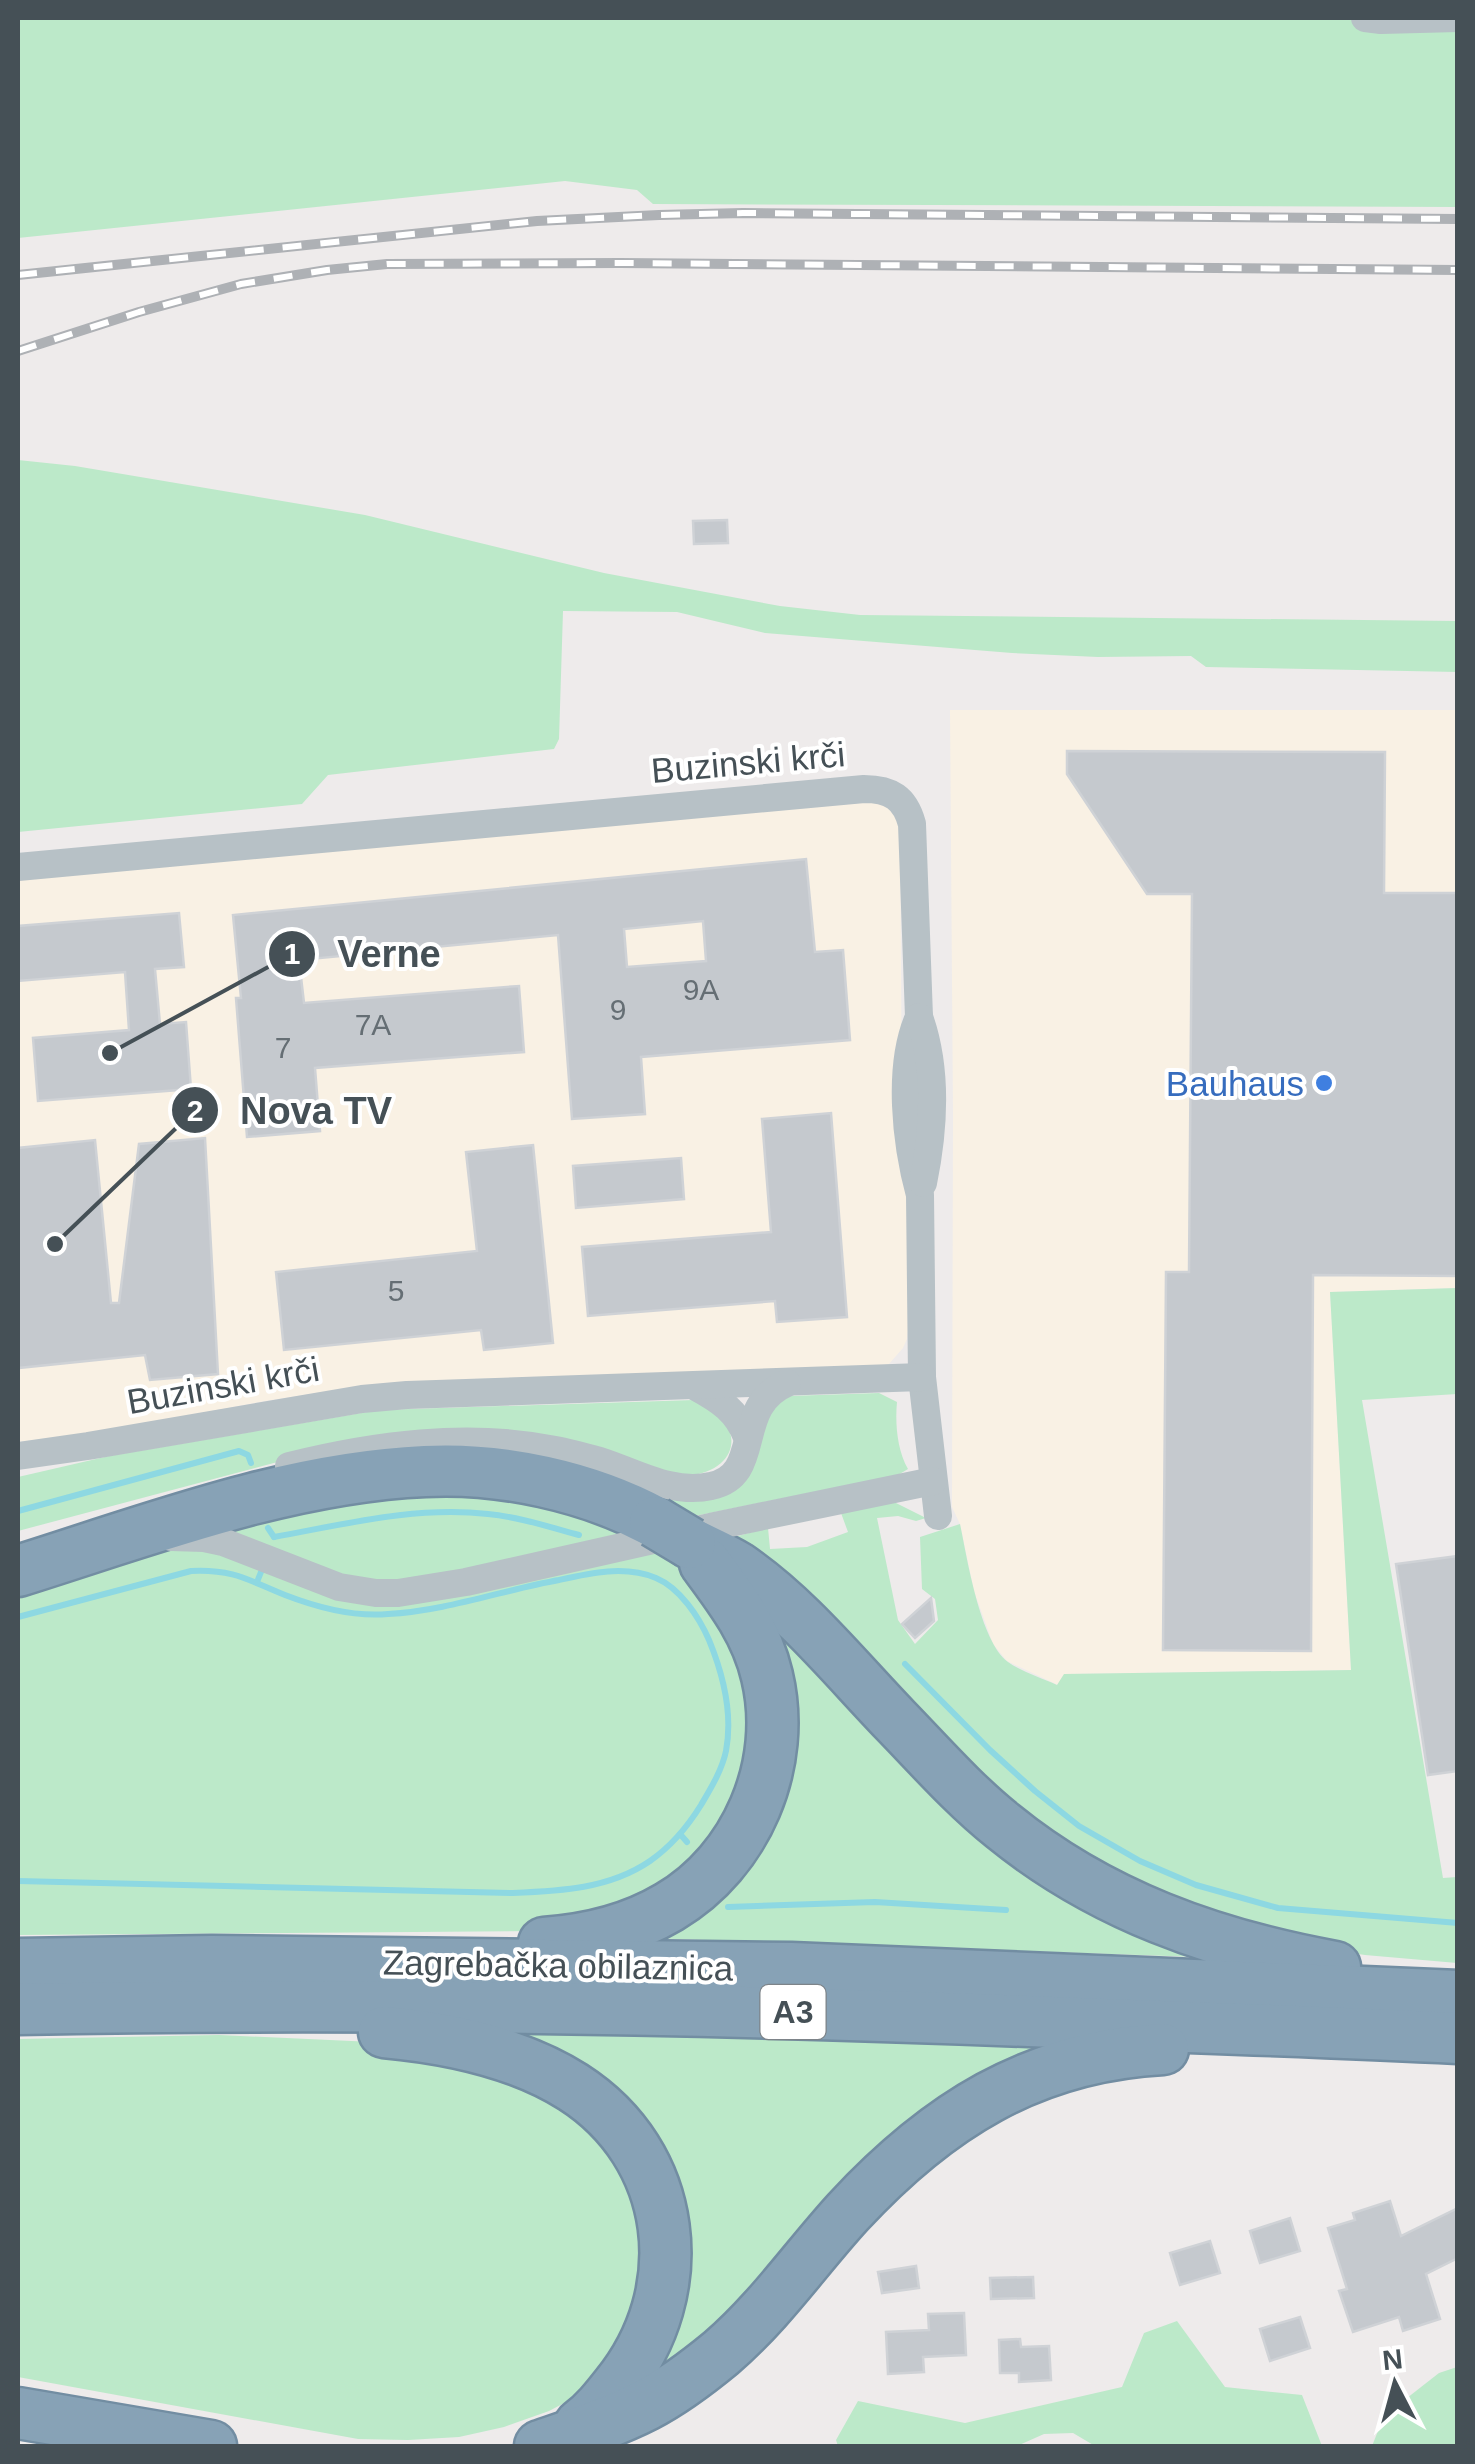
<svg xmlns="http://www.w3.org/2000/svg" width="1475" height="2464" font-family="Helvetica,sans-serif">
<rect width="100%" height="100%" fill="#eeebeb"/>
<!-- commercial -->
<g fill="#f9f1e4">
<path d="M950 710H1457V1288L1330 1292 1351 1670 1065 1674 1058 1685 1007 1661 993 1644 974 1591 960 1524 952 1507 953 1116Z"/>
<path d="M883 801 900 820 902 1113 906 1155 909 1324 907 1339 903 1348 889 1364 875 1367 472 1379 370 1385 265 1401 104 1431 18 1442V878Z"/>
</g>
<!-- green -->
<g fill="#bce9c9">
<path d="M18 18H1457V207L653 204 637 190 565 181 18 238Z"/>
<path d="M18 460 75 466 365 515 604 573 780 606 860 615 1457 621V672L1206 667 1191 656 1098 657 1012 653 765 633 677 612 563 611 559 739 554 749 328 775 302 804 18 832Z"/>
<path d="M1457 1288V1394L1362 1400 1443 1878 1457 1877V1963L1365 1955 1251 1938 1065 1858 719 1541 768 1528 770 1549 807 1547 848 1532 841 1513 890 1500 926 1518 916 1521 898 1516 877 1518 898 1620 915 1644 938 1620 935 1599 922 1589 920 1537 960 1524C967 1557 980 1641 1008 1662 1022 1672 1042 1678 1057 1685L1064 1674 1351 1670 1330 1292Z"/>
<path d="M879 1393 897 1402C895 1423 897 1450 908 1469L898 1475 680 1519 396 1456 684 1498 760 1436 773 1407 789 1396Z"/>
<path d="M694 1400C744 1417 746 1470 687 1476L334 1447 18 1531V1477L109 1456 379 1410Z"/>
<path d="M467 1488 637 1530 406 1583H364L219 1527 337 1498Z"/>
<path d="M192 1547 228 1553 317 1591 668 1548 724 1600 765 1747 682 1886 549 1931 18 1935V1596L156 1552Z"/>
<path d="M764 1614 1197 1957 646 1938 744 1862Z"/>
<path d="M511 2034H615L1063 2047 737 2307 692 2350 640 2387 683 2234Z"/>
<path d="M219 2035 373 2042 551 2085 636 2164 651 2295 591 2389 549 2411 504 2427 459 2437 408 2440 358 2439 18 2377V2039Z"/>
<path d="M1177 2321 1225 2387 1302 2395 1322 2446H1095L1073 2433 1044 2434 1017 2446H838L836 2440 858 2401 965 2423 1122 2387 1144 2333Z"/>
<path d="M1457 2367V2446H1372L1384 2416 1439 2373Z"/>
</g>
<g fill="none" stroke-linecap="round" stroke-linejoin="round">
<!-- stream -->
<g stroke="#8dd8e2" stroke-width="6">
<path d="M18 1511 239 1451 248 1455 251 1463"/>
<path d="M268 1528 274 1537"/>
<path d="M274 1537C346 1524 414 1506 488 1514 519 1517 549 1527 579 1535"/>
<path d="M257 1582 261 1572"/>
<path d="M18 1617 191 1571C233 1569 248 1580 285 1595 316 1607 355 1617 388 1614 446 1611 503 1590 559 1580 590 1573 625 1565 656 1578 680 1588 699 1617 709 1640 723 1674 733 1714 726 1751 722 1770 711 1788 701 1805 688 1826 670 1847 650 1861 609 1889 560 1891 512 1893L18 1881"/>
<path d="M905 1664 990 1750 1035 1791 1079 1826 1140 1861 1196 1885 1278 1908 1458 1923"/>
<path d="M680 1834 687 1842"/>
<path d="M728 1907 875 1902 1006 1910"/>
</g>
</g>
<!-- building -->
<g fill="#c5c9ce" stroke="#cfd2d6" stroke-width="2.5" fill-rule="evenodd">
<path d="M727 520 728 543 694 544 693 521Z"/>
<path d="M1067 751 1385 752 1384 893H1458V1276L1313 1275 1311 1651 1163 1650 1166 1272H1189L1192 894H1147L1067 774Z"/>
<path d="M806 859 815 952 843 950 850 1040 641 1057 645 1114 572 1119 558 935 299 960 304 1003 519 986 524 1052 315 1068 320 1131 247 1137 236 998H241L233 915ZM703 921 706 961 627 967 624 929Z"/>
<path d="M179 913 184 967 155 969 160 1024 186 1022 191 1089 38 1101 33 1038 129 1030 125 972 18 981V926Z"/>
<path d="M831 1113 847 1317 777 1322 775 1301 588 1316 582 1247 771 1232 762 1119Z"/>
<path d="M205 1138 218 1374 150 1380 145 1355 18 1368V1148L95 1140 111 1303H119L139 1144Z"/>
<path d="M533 1145 553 1343 484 1350 481 1330 284 1350 276 1272 477 1251 466 1152Z"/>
<path d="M681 1158 684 1199 576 1208 573 1166Z"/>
<path d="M1458 1556V1771L1428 1775 1396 1564Z"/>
<path d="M931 1598 934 1621 915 1638 902 1624Z"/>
<path d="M1390 2201 1401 2236 1458 2208V2258L1426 2274 1440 2319 1403 2331 1399 2317 1353 2332 1339 2291 1347 2289 1328 2228 1355 2220 1353 2213Z"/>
<path d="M1290 2218 1300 2251 1260 2263 1250 2231Z"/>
<path d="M1210 2241 1220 2273 1180 2285 1170 2253Z"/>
<path d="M916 2266 919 2288 882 2293 878 2272Z"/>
<path d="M1033 2277 1034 2298 991 2299 990 2278Z"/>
<path d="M964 2313 966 2355 923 2357 924 2372 888 2374 886 2332 929 2330 928 2314Z"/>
<path d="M1300 2317 1310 2348 1270 2361 1260 2329Z"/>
<path d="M1020 2339 1021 2347 1049 2346 1051 2380 1019 2382V2373H1000L999 2340Z"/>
</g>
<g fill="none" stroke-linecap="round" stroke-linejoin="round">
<!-- highway casing -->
<g stroke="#728da2" stroke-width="55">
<g id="highway">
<path d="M690 1543C705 1551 722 1558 737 1567 797 1608 845 1668 895 1720 930 1756 964 1795 1003 1826 1100 1905 1214 1945 1335 1967"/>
<path d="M18 1571C149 1530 287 1477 425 1471 501 1467 588 1486 655 1522"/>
<path d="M544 1943C586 1940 632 1929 669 1907 747 1861 788 1764 767 1676 757 1632 731 1598 705 1563"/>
<path d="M18 1964 212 1961 791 1968 1458 1996"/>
<path d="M18 2009C379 2002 742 2009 1103 2024 1221 2028 1340 2032 1458 2038"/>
<path d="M384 2032C449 2038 518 2052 573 2087 679 2155 694 2291 617 2386 606 2400 595 2414 580 2425"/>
<path d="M18 2413 211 2446"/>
<path d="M540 2446C575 2434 613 2422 646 2405 673 2391 698 2372 721 2353 769 2312 806 2258 848 2212 936 2117 1031 2056 1163 2049"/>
</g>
</g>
<!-- street -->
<g stroke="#b7c1c6" stroke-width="28">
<path d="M1365 18 1381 20 1458 18"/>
<path d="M18 867 864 789C891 789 905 798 912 824L919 1017C897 1066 906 1144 920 1195L922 1377 938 1516"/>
<path d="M919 1017C938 1070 934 1129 923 1183"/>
<path d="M696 1387C720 1400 737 1411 747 1437"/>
<path d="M18 1456 88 1446 362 1399 407 1395 922 1377"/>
<path d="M289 1466C374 1445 467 1432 555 1450 570 1453 585 1457 600 1461 635 1472 672 1495 711 1486 765 1475 731 1407 787 1383"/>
<path d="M171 1537 204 1538 223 1542 339 1587 376 1593H398L466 1582 715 1526 933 1481"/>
</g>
<!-- highway -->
<use href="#highway" stroke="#87a2b6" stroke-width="50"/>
<!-- rail casing -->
<g stroke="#aeb1b5" stroke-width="10">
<g id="rail">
<path d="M18 275 537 221 659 215 743 213 1458 219"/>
<path d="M18 351 139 312 241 284 327 270 387 264 620 263 1458 270"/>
</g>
</g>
<!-- rail -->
<use href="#rail" stroke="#fff" stroke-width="6" stroke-dasharray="19" stroke-linecap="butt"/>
<!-- highway-bridge casing -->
<g stroke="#728da2" stroke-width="55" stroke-linecap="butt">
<path id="highway-bridge" d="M655 1522 690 1543"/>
</g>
<!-- highway-bridge -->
<use href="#highway-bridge" stroke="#87a2b6" stroke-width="50"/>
</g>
<!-- markers -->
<circle fill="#3f7fe0" stroke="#fff" stroke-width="4" cx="1324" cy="1083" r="10"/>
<g text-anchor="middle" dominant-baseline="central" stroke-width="8" stroke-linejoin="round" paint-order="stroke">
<!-- number labels -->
<g font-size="30" fill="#656e74">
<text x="701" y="989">9A</text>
<text x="618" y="1009">9</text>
<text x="373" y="1024">7A</text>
<text x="283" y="1047">7</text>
<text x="396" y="1290">5</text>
</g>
<!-- shield labels -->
<rect fill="#fff" stroke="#7d8489" stroke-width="2.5" x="760.5" y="1985" width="65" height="54" rx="8"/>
<g font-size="32" font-weight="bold" fill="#455056">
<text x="793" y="2012">A3</text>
</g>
<!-- street labels -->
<g font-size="35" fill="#455056" stroke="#fff">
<text transform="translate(748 762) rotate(-5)">Buzinski krči</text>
<text transform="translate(223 1385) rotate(-10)">Buzinski krči</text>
<text transform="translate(558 1965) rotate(1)">Zagrebačka obilaznica</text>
</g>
<!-- shop labels -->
<g font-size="35" fill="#366cbe" stroke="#fff" text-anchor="end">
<text x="1304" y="1083">Bauhaus</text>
</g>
</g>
<!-- callouts -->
<path fill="none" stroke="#455056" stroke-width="4" d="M110 1053L292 954M55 1244L195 1110"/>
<g fill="#455056" stroke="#fff" stroke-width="4">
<circle cx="110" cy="1053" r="10"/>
<circle cx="55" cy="1244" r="10"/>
<circle cx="292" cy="954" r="25"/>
<circle cx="195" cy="1110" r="25"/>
</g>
<g font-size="30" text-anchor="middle" font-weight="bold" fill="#fff">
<text x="292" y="964">1</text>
<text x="195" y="1121">2</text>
</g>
<g font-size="38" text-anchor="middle" font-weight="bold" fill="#455056" stroke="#fff" stroke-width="8" stroke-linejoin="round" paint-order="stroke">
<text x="389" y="967">Verne</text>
<text x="316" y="1124">Nova TV</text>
</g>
<!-- border -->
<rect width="1475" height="2464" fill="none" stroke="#455056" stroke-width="40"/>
<!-- north arrow -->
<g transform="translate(1395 2384) rotate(354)" stroke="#ffffff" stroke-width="8" paint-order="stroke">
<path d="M0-8L18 38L0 25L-18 38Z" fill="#455056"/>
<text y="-15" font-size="28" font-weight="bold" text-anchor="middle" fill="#455056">N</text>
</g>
</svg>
